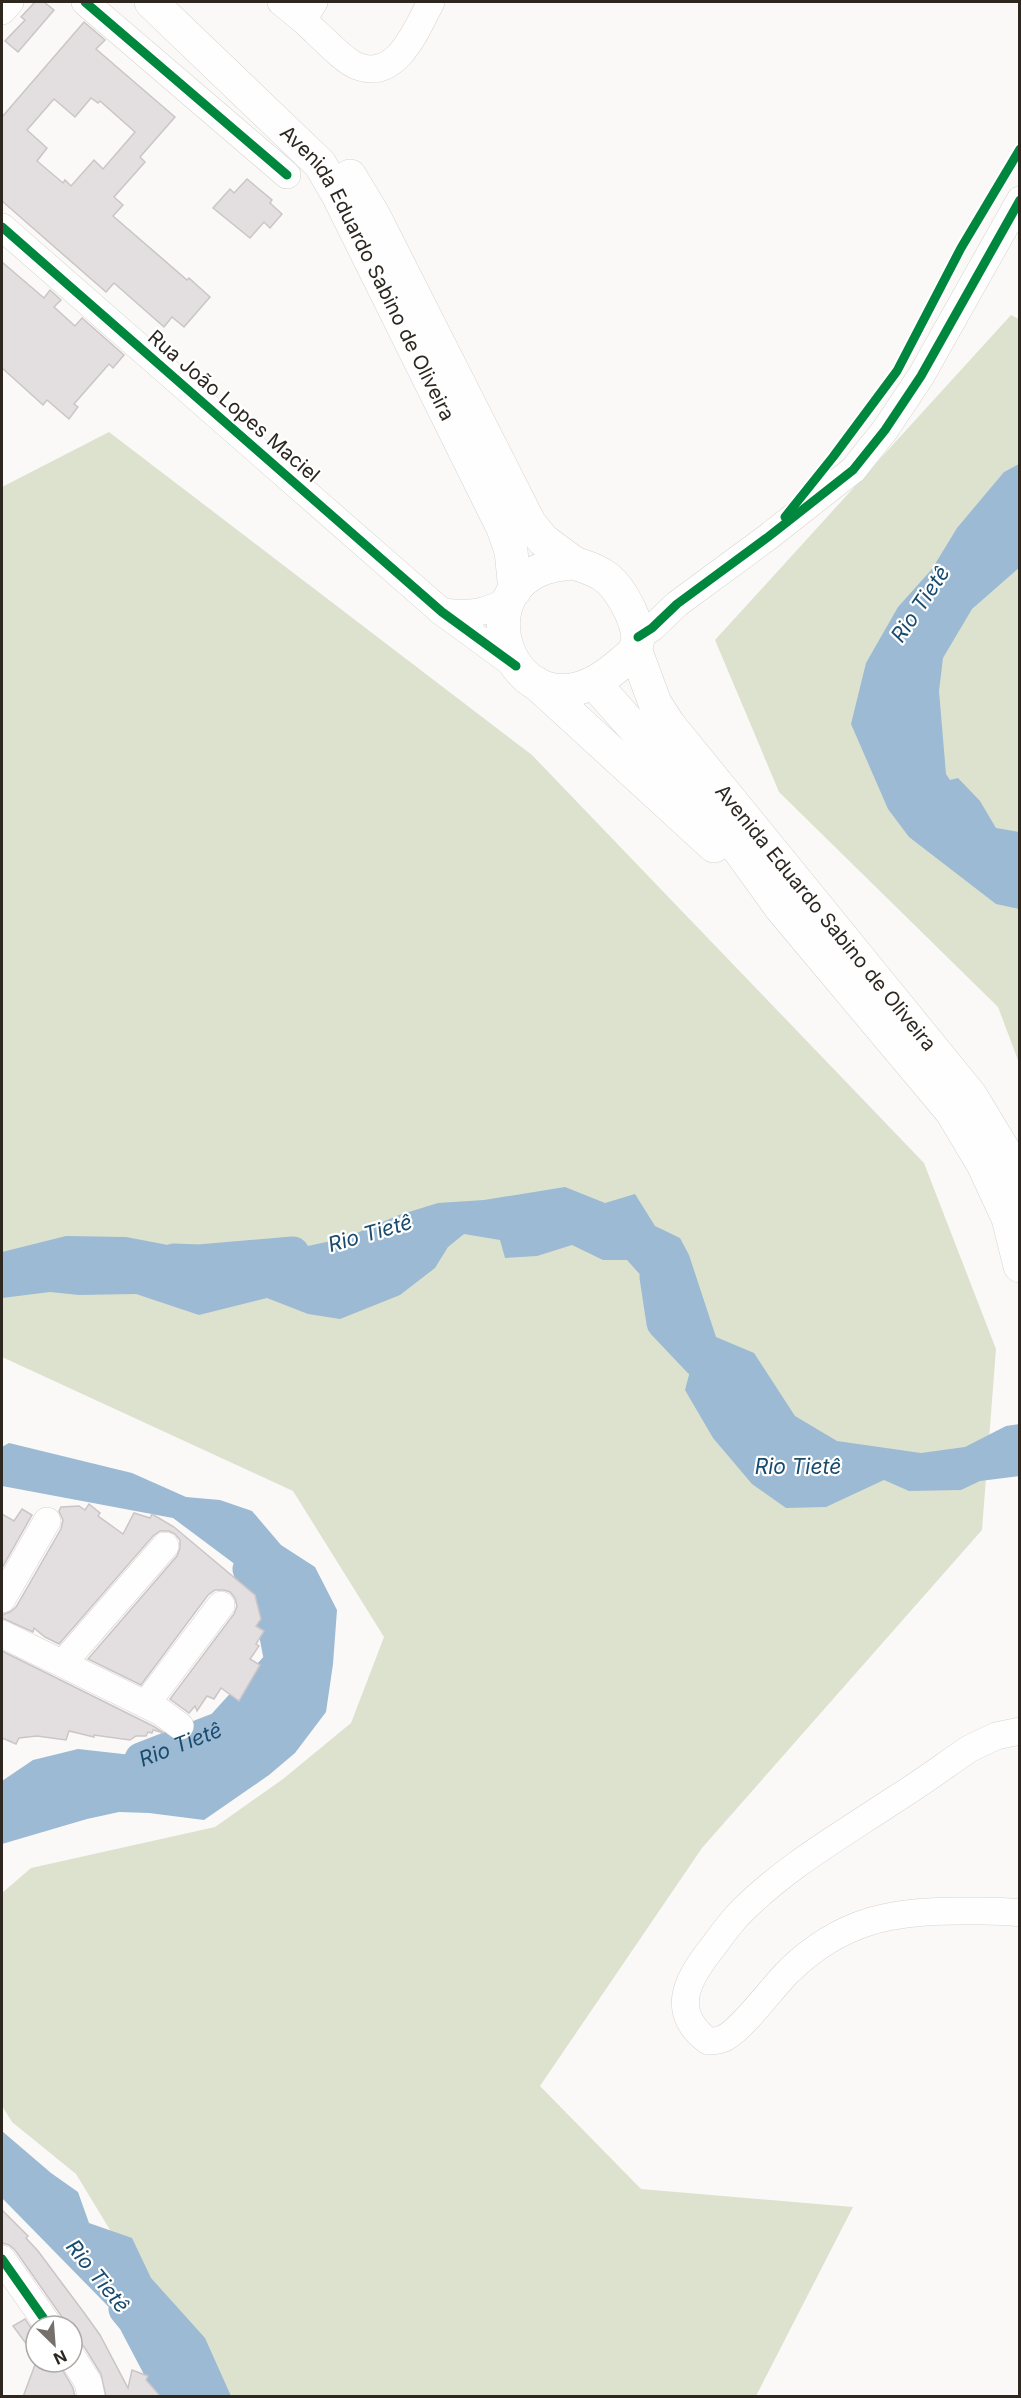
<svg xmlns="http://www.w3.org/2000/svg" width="1021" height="2398" font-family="Inter,sans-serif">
<rect width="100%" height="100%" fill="#fbf9f7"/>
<!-- green -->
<g fill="#dde2cf">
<path d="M1011 315 1019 319V1063L998 1007 779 792 715 640Z"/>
<path d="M109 432 532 755 924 1163 996 1349 982 1530 702 1848 540 2086 641 2189 853 2207 756 2396H211L76 2174 12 2122 2 2106V1893L31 1868 215 1827 283 1779 351 1723 384 1637 293 1491 2 1357V487Z"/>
</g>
<!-- water -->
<g fill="#9cbad3">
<path d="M1019 464V568L972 609 943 658 939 691 946 774 950 780 958 778 980 801 996 828 1019 832V909L996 904 909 837 888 809 851 724 866 663 898 607 932 569 957 528 1004 472Z"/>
<path d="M565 1187 605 1203 635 1194 655 1226 680 1238 689 1255 716 1337 754 1353 795 1416 837 1441 921 1453 965 1447 1006 1426 1019 1424V1476L980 1481 961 1490 909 1491 884 1480 826 1507 786 1508 752 1484 713 1438 685 1390 694 1356 675 1338 651 1304 644 1279 627 1260H603L572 1245 537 1256 505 1258 500 1240 464 1234 448 1247 435 1268 400 1295 340 1319 308 1314 267 1298 199 1315 136 1294 79 1295 50 1292 2 1298V1252L66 1236 126 1237 189 1249 235 1265 256 1252 294 1249 345 1238 399 1215 438 1203 484 1200Z"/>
<path d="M9 1443 132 1473 186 1497 220 1500 252 1511 281 1545 315 1567 337 1610 333 1664 326 1712 295 1753 269 1775 204 1820 149 1813 119 1812 87 1819 2 1844V1781L33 1760 78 1749 132 1755 184 1742 217 1730 261 1701 281 1672 284 1641 270 1606 244 1571 173 1518 2 1486V1447Z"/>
<path d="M2 2131 51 2173 78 2192 89 2223 132 2238 151 2278 205 2338 231 2396H175L149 2348 2 2198Z"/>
</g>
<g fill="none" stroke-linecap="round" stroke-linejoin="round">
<!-- river -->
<g stroke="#9cbad3" stroke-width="33">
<path d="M174 1260 199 1261 293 1253"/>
<path d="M656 1277 663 1323 699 1361"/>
<path id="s1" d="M141 1759 221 1728 281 1662 268 1595 249 1569"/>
<path d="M125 2309 134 2320 174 2396"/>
</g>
</g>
<!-- building -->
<g fill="#e3dedf" stroke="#cbc5c7" stroke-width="1.5" fill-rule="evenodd">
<path d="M35 2H44L54 10 18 52 5 41 25 20 21 17Z"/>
<path d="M84 22 105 40 96 49 175 117 140 157 145 162 114 197 123 205 113 216 187 280 189 278 210 297 184 327 172 317 164 327 114 283 106 292 2 201V117ZM91 98 98 103 100 101 135 132 103 169 94 160 71 186 65 180 63 183 37 161 47 148 27 130 54 99 75 117Z"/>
<path d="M247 179 272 200 270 203 282 214 270 228 264 222 250 238 213 208 230 189 234 193Z"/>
<path d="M2 262 44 298 50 290 61 300 54 307 75 326 82 318 124 355 113 368 109 364 74 404 78 407 69 419 47 400 43 405 2 368Z"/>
<path d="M89 1504 100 1513 98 1516 123 1534 134 1513 150 1518 152 1514 174 1527 255 1595 261 1619 256 1626 264 1631 256 1644 259 1646 250 1659 260 1665 239 1701 221 1688 214 1699 207 1696 197 1711 195 1706 189 1713 170 1699 234 1614 237 1606 235 1598 230 1592 224 1590H215L208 1595 141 1685 88 1659 177 1556 180 1548V1540L175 1534 169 1531H160L153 1536 59 1644 45 1637 34 1628 33 1632 2 1618V1615L10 1612 16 1607 61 1529 63 1520 59 1511 61 1507 79 1506 85 1510Z"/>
<path d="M22 1509 32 1515 2 1568V1514L14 1521Z"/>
<path d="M2 1651 153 1726 164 1733 153 1730 152 1733 148 1732 146 1736H136L130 1740 94 1735V1737L69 1731 66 1740 37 1736 19 1738 16 1744 2 1738Z"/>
<path d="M2 2210 28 2236 26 2238 38 2251 85 2314 100 2335 128 2388 132 2370 148 2376 146 2380 161 2397H106L101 2374 85 2348 80 2343 72 2341V2326H65L62 2317 15 2250 9 2245 2 2243Z"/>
<path d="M25 2319 36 2335V2357L13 2326Z"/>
<path d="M36 2362H58L73 2388 75 2397H23Z"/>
</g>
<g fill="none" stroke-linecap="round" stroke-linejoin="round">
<!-- minor casing -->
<g stroke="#d7d3ce" stroke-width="28">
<g id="minor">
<path d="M85 2 287 175"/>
<path d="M281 2 303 20"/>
<path d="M314 2 303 20C316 31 343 61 357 66 397 82 417 28 431 2"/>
<path d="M2 11 10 2"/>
<path d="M2 227 442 612 516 666"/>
<path d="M442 612C471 615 483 614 509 600"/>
<path d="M638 637 652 628 677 604 768 537 853 470 885 430 921 376 1020 200"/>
<path d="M2 1599 47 1521"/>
<path d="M2 1634 161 1712 180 1726"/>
<path d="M64 1662 165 1546"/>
<path d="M146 1704 221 1605"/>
<path d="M1020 1731 996 1736 969 1749C944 1766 920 1784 894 1800 840 1836 782 1869 737 1916 728 1926 720 1937 712 1948 687 1979 669 2012 708 2041 712 2041 718 2041 722 2039 740 2033 773 1986 789 1971 841 1920 894 1910 965 1911 983 1911 1001 1910 1020 1913"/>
<path d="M2 2259 49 2326"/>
<path d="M72 2357 88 2382 91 2396"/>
</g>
</g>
<!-- major casing -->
<g stroke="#d7d3ce" stroke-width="34">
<g id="major">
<path id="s2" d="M151 2 320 164 338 195 503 528 511 551 515 590"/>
<path d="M350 176 374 216 530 524 543 540 574 563"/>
<path d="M574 563C586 567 597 570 607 578 621 589 644 629 636 647 633 655 621 663 614 669 512 752 446 568 574 563Z"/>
<path id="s3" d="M635 649 655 703 669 725 971 1096 1006 1154 1020 1185"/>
<path d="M536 683 714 846"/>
<path d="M595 684 706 809 740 851 781 908 952 1112 983 1164 1008 1218 1020 1266"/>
</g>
</g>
<!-- minor -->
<use href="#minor" stroke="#fefefe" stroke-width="27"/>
<!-- major -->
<use href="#major" stroke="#fefefe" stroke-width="33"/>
<!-- cycleway casing -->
<g stroke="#fff" stroke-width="13">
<g id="cycleway">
<path d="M85 2 287 175"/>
<path d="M2 227 442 612 516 666"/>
<path d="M785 517 833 457 897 371 961 248 1020 149"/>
<path d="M638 637 652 628 677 604 768 537 853 470 885 430 921 376 1020 200"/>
<path d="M2 2259 49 2326"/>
</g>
</g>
<!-- cycleway -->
<use href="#cycleway" stroke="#00873e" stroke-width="9"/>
</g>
<g text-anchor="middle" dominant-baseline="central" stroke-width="4.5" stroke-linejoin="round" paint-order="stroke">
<!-- street labels -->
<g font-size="20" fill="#2d2720" stroke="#fff">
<text stroke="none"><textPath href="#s2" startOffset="352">Avenida Eduardo Sabino de Oliveira</textPath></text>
<text transform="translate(234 406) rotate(41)">Rua João Lopes Maciel</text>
<text stroke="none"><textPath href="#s3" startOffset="332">Avenida Eduardo Sabino de Oliveira</textPath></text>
</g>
<!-- water labels -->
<g font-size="21" font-style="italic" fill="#184b6e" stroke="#fff">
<text transform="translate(920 604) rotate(-56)">Rio Tietê</text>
<text transform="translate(370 1233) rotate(-16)">Rio Tietê</text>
<text x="798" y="1466">Rio Tietê</text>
<text stroke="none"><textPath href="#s1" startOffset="42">Rio Tietê</textPath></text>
<text transform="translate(98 2276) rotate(51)">Rio Tietê</text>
</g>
</g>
<!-- border -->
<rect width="1021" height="2398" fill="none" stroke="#2d2720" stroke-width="6"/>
<!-- north arrow -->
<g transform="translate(54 2344) rotate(155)"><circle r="28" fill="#ffffff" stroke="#aba9a6" stroke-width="1.5"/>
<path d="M0-4.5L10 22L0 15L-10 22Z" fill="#75706b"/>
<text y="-9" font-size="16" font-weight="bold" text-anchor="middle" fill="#2d2720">N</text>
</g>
</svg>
